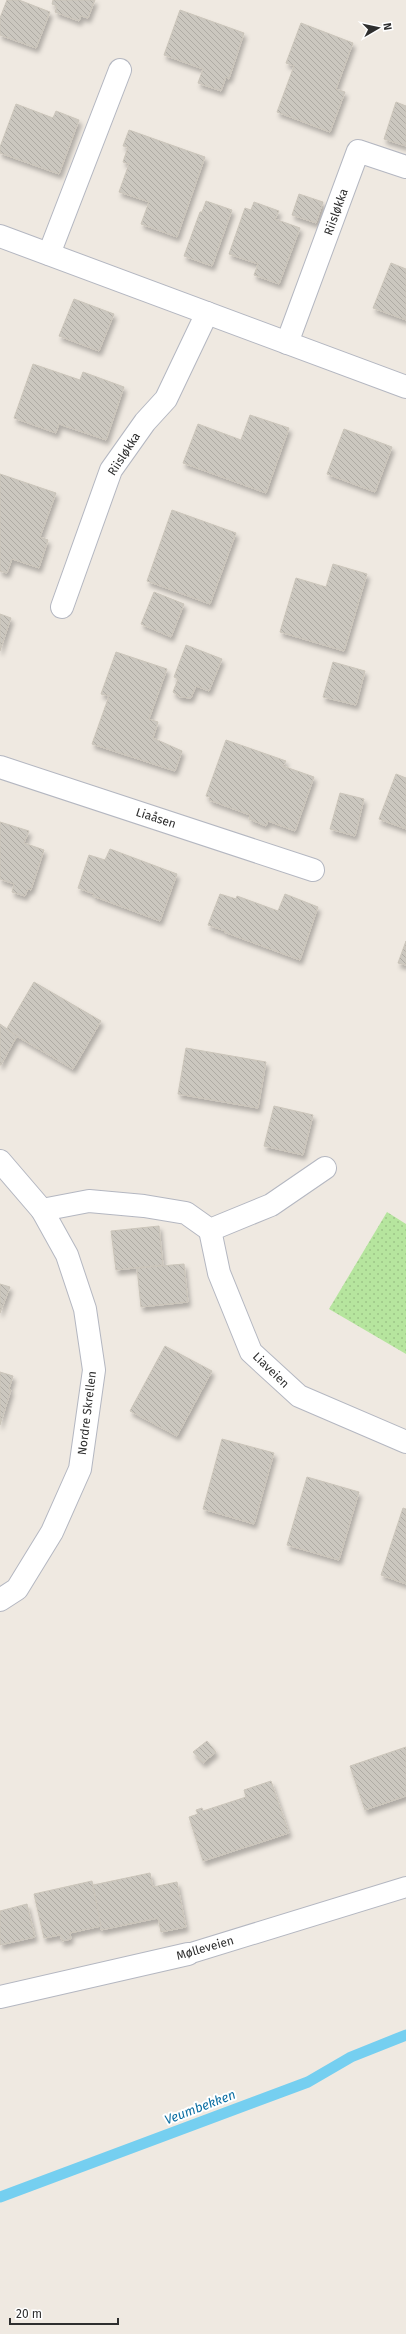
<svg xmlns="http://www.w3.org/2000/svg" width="406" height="2334" font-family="'Fira Sans',sans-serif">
<defs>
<pattern id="park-dots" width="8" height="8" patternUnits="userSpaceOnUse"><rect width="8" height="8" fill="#b6e59e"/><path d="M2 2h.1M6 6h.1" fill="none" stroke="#9dc588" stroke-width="1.8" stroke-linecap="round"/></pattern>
<pattern id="building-back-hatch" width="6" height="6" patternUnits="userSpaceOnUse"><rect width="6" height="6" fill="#cbc7bf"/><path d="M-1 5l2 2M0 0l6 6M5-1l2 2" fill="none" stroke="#afaba4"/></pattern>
<filter id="shadow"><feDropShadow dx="2.5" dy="4.5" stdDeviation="2" flood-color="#0004"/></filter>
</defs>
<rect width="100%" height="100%" fill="#efe9e1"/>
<!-- park -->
<path fill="url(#park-dots)" d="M387 1212 406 1224V1354L329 1309Z"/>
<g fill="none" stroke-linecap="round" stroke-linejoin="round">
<!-- stream -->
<path stroke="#75cff0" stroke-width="11" d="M0 2197 308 2082 351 2057 406 2035"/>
</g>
<!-- building -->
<g fill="url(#building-back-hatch)" stroke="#cbc5ba" filter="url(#shadow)">
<path d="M7 0H19L50 12 36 48 0 35V18Z"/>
<path d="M53 0H95L88 18 81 16 79 21 55 12 57 6 52 4Z"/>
<path d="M180 10 244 33 229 79 226 77 221 91 198 83 203 69 164 55Z"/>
<path d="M301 23 353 43 336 89 345 92 330 132 277 112 294 66 286 63Z"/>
<path d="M396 102 406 106V146L384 139Z"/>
<path d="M16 104 53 118 56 111 79 120 59 174 0 153V147Z"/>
<path d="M129 130 205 157 177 237 141 224 149 202 119 192 129 164 123 162 128 147 123 146Z"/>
<path d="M299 194 323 202 316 223 292 215Z"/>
<path d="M206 201 232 210 212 266 184 256 200 212H202Z"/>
<path d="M254 202 279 211 275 219 300 228 279 284 254 275 258 264 229 254 245 208 251 210Z"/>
<path d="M391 263 406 269V320L373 308Z"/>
<path d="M74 299 114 314 99 351 59 336Z"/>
<path d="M33 364 80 380 83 372 124 387 106 440 59 424 56 433 14 418Z"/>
<path d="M250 415 289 428 266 493 183 463 198 424 241 440Z"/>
<path d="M344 429 392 447 375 492 327 474Z"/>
<path d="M0 474 56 493 40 537 48 540 39 568 12 559 7 573 0 571Z"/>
<path d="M172 510 236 533 210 604 147 581Z"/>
<path d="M333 564 367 574 344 651 280 632 296 578 326 587Z"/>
<path d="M154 592 184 604 171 637 141 624Z"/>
<path d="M0 614 11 618 0 651Z"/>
<path d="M186 645 222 659 209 691 196 686 191 698 180 697 173 692 178 679 174 677Z"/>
<path d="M116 652 167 669 149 719 158 722 153 738 182 751 175 771 92 744 109 696 101 694Z"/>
<path d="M333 662 365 671 356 705 323 697Z"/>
<path d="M226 740 286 761 283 766 314 777 295 831 268 821 266 826 249 819 250 815 209 800 210 797 206 796Z"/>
<path d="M396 774 406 778V829L379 819Z"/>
<path d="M340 793 364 799 355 836 330 829Z"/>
<path d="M0 822 29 831 24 843 44 850 31 890 28 889 25 896 12 892 14 884 0 879Z"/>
<path d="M110 849 177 874 160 921 93 896 94 894 78 888 89 855 105 860Z"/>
<path d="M220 894 236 899 237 896 278 911 285 894 318 907 300 960 224 932 225 931 208 925Z"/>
<path d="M406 941V965L398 963Z"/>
<path d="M34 982 101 1021 73 1069 6 1030Z"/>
<path d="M0 1024 17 1036 1 1065H0Z"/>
<path d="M186 1048 266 1062 258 1108 178 1094Z"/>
<path d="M274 1106 313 1115 303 1155 264 1146Z"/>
<path d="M159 1226 163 1265 116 1270 111 1231Z"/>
<path d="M184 1264 188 1302 141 1307 137 1268Z"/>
<path d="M0 1284 10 1287 0 1313Z"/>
<path d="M165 1346 212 1371 177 1436 130 1411Z"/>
<path d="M0 1372 13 1376 9 1389 11 1390 0 1425Z"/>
<path d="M222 1439 274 1453 254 1524 203 1509Z"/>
<path d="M307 1477 359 1492 339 1560 287 1545Z"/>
<path d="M403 1508 406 1509V1584L381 1575Z"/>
<path d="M207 1741 216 1752 203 1763 193 1752Z"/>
<path d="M406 1747V1796L365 1810 350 1766Z"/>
<path d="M271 1781 289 1833 203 1861 189 1817 198 1814 196 1810 202 1808 203 1811 246 1797 244 1790Z"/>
<path d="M150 1873 153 1887 177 1882 186 1927 161 1932 158 1918 101 1930 93 1885Z"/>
<path d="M92 1881 101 1926 70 1933 71 1939 62 1941 60 1935 44 1938 34 1894Z"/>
<path d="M27 1904 35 1937 0 1945V1911Z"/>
</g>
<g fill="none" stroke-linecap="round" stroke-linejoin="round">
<!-- lane casing -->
<g stroke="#b4b7c1" stroke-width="22">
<path id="lane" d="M188 1954 406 1887"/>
</g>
<!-- street casing -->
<g stroke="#b4b7c1" stroke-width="24">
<g id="street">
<path d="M0 236 406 387"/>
<path d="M49 254 120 70"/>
<path d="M287 343 358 151 406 167"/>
<path d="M62 607 111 470 145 422 166 399 207 313"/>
<path d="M0 767 313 870"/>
<path d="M0 1161 42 1210 67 1255 85 1309 94 1370 80 1469 52 1532 17 1589 0 1600"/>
<path d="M42 1210 89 1201 144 1206 186 1213 210 1230 271 1205 325 1168"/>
<path d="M210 1230 219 1273 251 1352 299 1396 406 1442"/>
<path d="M0 1997 188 1954"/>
</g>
</g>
<!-- lane -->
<use href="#lane" stroke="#fff" stroke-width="20"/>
<!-- street -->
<use href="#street" stroke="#fff" stroke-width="22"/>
</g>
<g text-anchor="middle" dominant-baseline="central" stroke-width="4" stroke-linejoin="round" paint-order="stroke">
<!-- street labels -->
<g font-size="12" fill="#2e2e2e" stroke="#fff">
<text transform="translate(336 212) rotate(-70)">Riisløkka</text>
<text transform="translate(124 454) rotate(-57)">Riisløkka</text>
<text transform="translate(156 818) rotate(18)">Liaåsen</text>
<text transform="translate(271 1370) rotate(44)">Liaveien</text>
<text transform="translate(87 1413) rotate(-83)">Nordre Skrellen</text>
<text transform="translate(205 1948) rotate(-16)">Mølleveien</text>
</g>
<!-- water labels -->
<g font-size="13" font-style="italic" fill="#0d6fa3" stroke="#fff">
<text transform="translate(200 2107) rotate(-21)">Veumbekken</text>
</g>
</g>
<!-- north arrow -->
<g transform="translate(378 28) rotate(81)" stroke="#ffffff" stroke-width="3" paint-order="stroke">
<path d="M0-3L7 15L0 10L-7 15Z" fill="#2e2e2e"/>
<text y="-6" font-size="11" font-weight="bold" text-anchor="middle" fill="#2e2e2e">N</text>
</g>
<!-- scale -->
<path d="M10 2318v6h108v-6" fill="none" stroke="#2e2e2e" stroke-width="2"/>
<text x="16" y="2318" font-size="12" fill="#2e2e2e" stroke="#ffffff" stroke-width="3" paint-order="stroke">20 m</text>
</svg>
